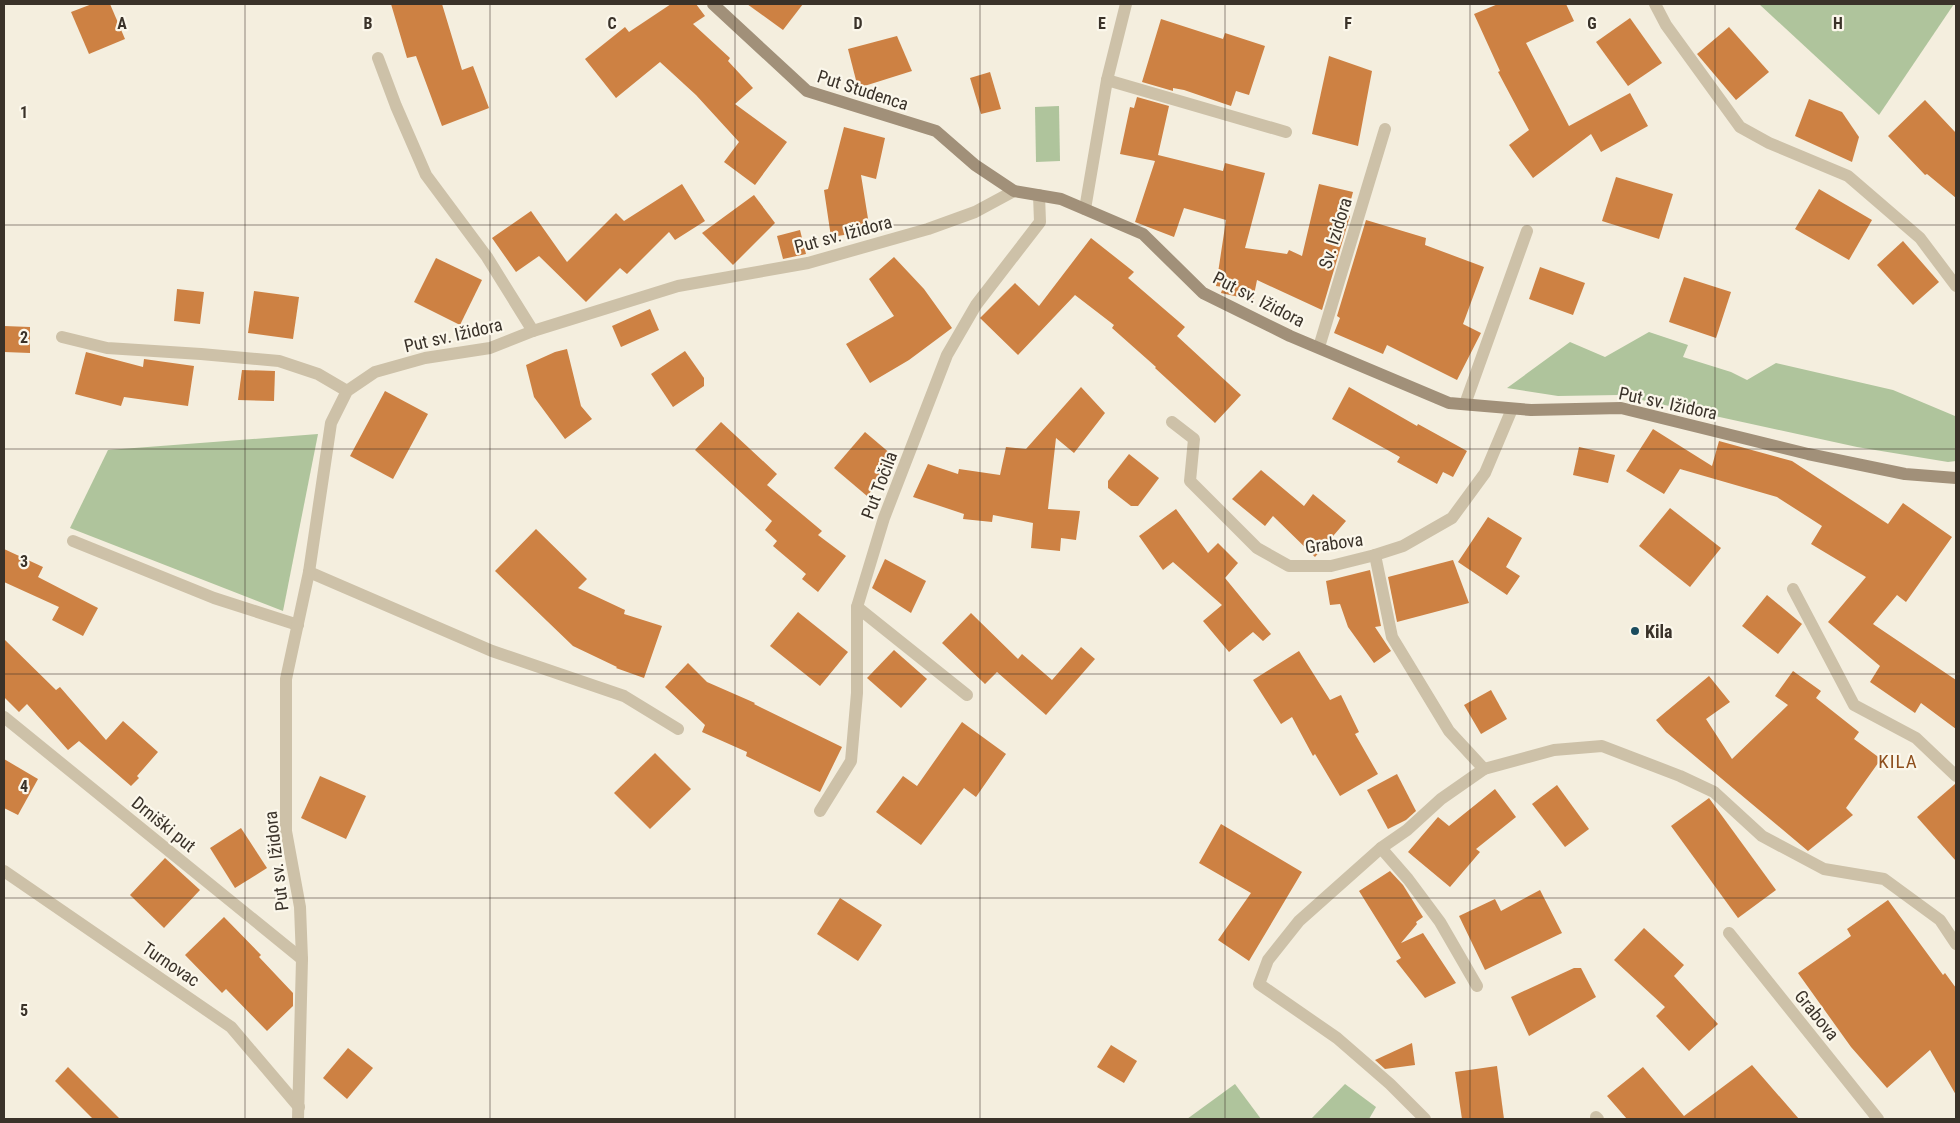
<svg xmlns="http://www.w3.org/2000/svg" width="1960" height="1123" font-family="'Roboto Condensed',sans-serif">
<rect width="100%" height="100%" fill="#f4eede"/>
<!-- green -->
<g fill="#afc49c">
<path d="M1759 4H1954L1879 115Z"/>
<path d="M1059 106 1060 161 1036 162 1035 107Z"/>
<path d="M1649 332 1688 345 1683 357 1731 372 1747 380 1776 363 1893 390 1955 416 1956 461 1948 462 1857 447 1619 395 1558 396 1507 388 1570 342 1605 357Z"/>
<path d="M318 434 283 611 70 528 108 450Z"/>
<path d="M1235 1084 1261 1119H1187Z"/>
<path d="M1345 1084 1376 1107 1369 1119H1311Z"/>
</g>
<!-- building -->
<g fill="#cd8143">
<path d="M92 4H110L125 39 89 54 71 12Z"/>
<path d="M391 4H442L462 70 473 66 489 108 442 126 416 56 407 58Z"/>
<path d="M671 4H696L705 16 693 24 730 58 728 61 753 88 735 104 787 142 755 185 724 162 739 142 696 95 660 62 616 98 585 59 625 27 629 32Z"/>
<path d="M747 4H803L783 30Z"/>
<path d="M1498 4H1566L1574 21 1526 43 1569 126 1630 93 1648 126 1601 152 1591 134 1533 178 1509 145 1529 130 1498 72 1500 71 1474 14Z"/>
<path d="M1630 18 1662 63 1628 86 1596 42Z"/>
<path d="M1161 19 1223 39 1225 33 1265 46 1249 95 1236 91 1231 106 1184 90 1173 88V91L1142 82Z"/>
<path d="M1729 27 1769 72 1736 100 1697 54Z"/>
<path d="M897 36 912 71 858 88 848 49Z"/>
<path d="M1329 56 1372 71 1358 146 1312 134Z"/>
<path d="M990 72 1001 109 981 114 970 78Z"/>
<path d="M1137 97 1169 106 1158 155 1223 171 1225 163 1265 173 1245 248 1287 254 1289 250 1302 256 1319 184 1353 192 1347 215 1350 216 1322 310 1257 280 1253 300 1221 293 1223 287 1216 286 1226 220 1184 208 1174 237 1135 222 1155 161 1120 154 1130 107 1134 108Z"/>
<path d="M1809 99 1842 112 1859 137 1852 162 1795 136Z"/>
<path d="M1925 100 1956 133V198L1927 174 1925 175 1888 136Z"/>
<path d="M844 127 885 138 876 179 861 175 870 231 831 237 824 190 828 189Z"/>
<path d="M1616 177 1673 194 1659 239 1602 221Z"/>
<path d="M682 184 705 221 675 240 669 232 627 274 620 268 586 302 539 256 516 272 492 238 531 211 567 262 616 213 624 221Z"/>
<path d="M1819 189 1872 220 1849 260 1795 229Z"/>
<path d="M754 195 775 223 733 265 702 233Z"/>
<path d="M1366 220 1426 238 1425 245 1484 267 1463 324 1481 333 1457 380 1387 345 1383 354 1334 333 1340 318 1337 316Z"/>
<path d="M800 230 806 254 783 259 777 236Z"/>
<path d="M1091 238 1134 272 1128 278 1185 327 1177 336 1241 395 1215 423 1155 368 1156 367 1112 328 1114 325 1075 295 1018 355 980 318 1015 283 1039 306Z"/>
<path d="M1903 241 1939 282 1913 305 1877 265Z"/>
<path d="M894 257 924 289 952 328 909 360 870 383 846 344 894 316 869 279Z"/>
<path d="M436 258 482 280 460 325 414 302Z"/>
<path d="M1540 267 1585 283 1573 315 1529 299Z"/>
<path d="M1684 277 1731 292 1716 338 1669 322Z"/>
<path d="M177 289 204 292 200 324 174 321Z"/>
<path d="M254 291 299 297 293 339 248 333Z"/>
<path d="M650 309 659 330 621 347 612 326Z"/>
<path d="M4 326 30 327V353L4 352Z"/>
<path d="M567 349 581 406 592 419 565 439 534 397 526 365 555 352Z"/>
<path d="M685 351 704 378V386L673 407 651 374Z"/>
<path d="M86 352 143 367 144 359 194 366 188 406 124 397 121 406 75 394Z"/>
<path d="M242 370 275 371 274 401 238 400Z"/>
<path d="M1081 387 1105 413 1074 453 1056 438 1048 509 1080 511 1076 540 1061 538 1060 551 1031 548 1033 523 993 515 992 522 963 519 964 514 913 497 928 464 958 474 959 469 1000 475 1006 447 1026 449Z"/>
<path d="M1349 387 1417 426 1418 424 1467 451 1453 477 1443 472 1437 484 1397 462 1400 457 1332 419Z"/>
<path d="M385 391 428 414 393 479 350 456Z"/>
<path d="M721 422 777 474 767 485 822 531 818 535 846 556 818 592 802 579 806 574 773 546 777 541 765 530 772 521 695 450Z"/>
<path d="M1653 429 1712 466 1719 441 1792 461 1888 524 1903 503 1952 537 1906 602 1897 595 1873 624 1956 680V729L1921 703 1915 713 1870 682 1880 666 1828 622 1866 577 1811 544 1822 526 1777 497 1680 469 1664 494 1626 471Z"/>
<path d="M865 432 898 460 867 496 834 468Z"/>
<path d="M1579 447 1615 455 1608 483 1573 475Z"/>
<path d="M1129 454 1159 478 1138 506H1131L1108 488V481Z"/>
<path d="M1261 470 1304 506 1313 494 1346 521 1315 557 1273 516 1265 526 1232 499Z"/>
<path d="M1670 508 1721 548 1690 587 1639 546Z"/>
<path d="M1176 509 1208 553 1218 543 1238 563 1225 578 1271 634 1263 641 1253 632 1229 652 1203 621 1222 605 1173 562 1163 570 1139 536Z"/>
<path d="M1488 517 1522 538 1506 567 1520 576 1507 595 1458 562Z"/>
<path d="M536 529 587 579 578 588 625 610 624 614 662 626 644 678 616 668 617 667 573 646 495 571Z"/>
<path d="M4 549 43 567 38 577 98 608 83 636 52 620 59 607 4 582Z"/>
<path d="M885 559 926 581 911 613 872 588Z"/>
<path d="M1453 560 1469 603 1397 622 1388 577Z"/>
<path d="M1370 570 1381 626 1375 627 1391 651 1374 663 1348 627 1340 604 1330 605 1326 581Z"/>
<path d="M1767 595 1802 624 1778 654 1742 626Z"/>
<path d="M798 612 848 652 820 686 770 646Z"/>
<path d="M971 613 1018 659 1022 654 1052 680 1081 647 1095 659 1046 715 997 672 985 684 942 643Z"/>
<path d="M4 639 56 690 60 687 106 740 123 721 158 752 137 776 139 778 131 786 79 741 68 750 27 704 19 712 4 697Z"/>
<path d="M894 650 927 679 901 708 867 678Z"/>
<path d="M1299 651 1330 700 1341 695 1359 732 1355 734 1378 774 1340 796 1315 754 1313 756 1292 717 1281 724 1253 680Z"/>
<path d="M688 663 707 682 755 703 754 704 842 747 820 792 746 756 747 752 702 732 705 725 665 687Z"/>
<path d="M1793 671 1821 691 1816 698 1859 732 1854 739 1881 759 1846 808 1853 815 1808 851 1666 732 1656 720 1709 676 1730 702 1706 719 1732 759 1788 705 1775 696Z"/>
<path d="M1491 690 1507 719 1481 734 1464 705Z"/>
<path d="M962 722 1006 754 976 797 964 788 921 845 876 812 903 776 917 786Z"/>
<path d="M655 753 691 789 650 829 614 793Z"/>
<path d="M4 759 38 779 18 815 4 808Z"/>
<path d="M1397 774 1416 811 1406 820 1388 829 1367 790Z"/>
<path d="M320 776 366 796 346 839 301 818Z"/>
<path d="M1955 784H1956V861L1917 817Z"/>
<path d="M1557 785 1589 829 1565 847 1532 804Z"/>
<path d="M1495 789 1516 817 1476 849 1480 852 1450 887 1408 852 1438 817 1449 826Z"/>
<path d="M1709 798 1776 890 1738 918 1671 826Z"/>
<path d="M1221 824 1302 872 1249 961 1218 940 1251 893 1199 863Z"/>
<path d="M241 828 267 868 235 888 210 848Z"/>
<path d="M165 858 200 890 164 928 130 895Z"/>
<path d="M1390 871 1403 885 1423 917 1416 922 1417 924 1401 943 1423 933 1456 983 1425 998 1396 961 1401 958 1359 891Z"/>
<path d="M1540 890 1562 933 1485 970 1459 916 1495 899 1501 911Z"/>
<path d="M840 898 882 925 858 961 817 934Z"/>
<path d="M1888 900 1943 975 1945 973 1956 988V1095L1930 1050 1887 1088 1851 1047 1798 973 1851 936 1847 929Z"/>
<path d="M224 917 261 955 259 957 293 993V1006L267 1031 226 989 222 993 185 955Z"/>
<path d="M1644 928 1684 965 1674 976 1718 1024 1689 1051 1656 1016 1665 1007 1614 960Z"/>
<path d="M1574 968H1581L1596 997 1529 1036 1511 997Z"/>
<path d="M1412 1043 1415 1065 1385 1069 1375 1060Z"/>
<path d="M1111 1045 1137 1061 1124 1083 1097 1067Z"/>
<path d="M348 1048 373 1068 347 1099 323 1078Z"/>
<path d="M1752 1065 1799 1119H1627L1607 1096 1643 1067 1684 1116Z"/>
<path d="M1497 1066 1504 1119H1462L1455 1072Z"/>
<path d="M68 1067 120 1119H93L55 1081Z"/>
</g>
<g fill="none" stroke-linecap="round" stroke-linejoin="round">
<!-- lane -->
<g stroke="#cdc1a8" stroke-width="12">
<path d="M73 541 214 598 298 625"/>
<path d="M857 607 967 695"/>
</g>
<!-- street -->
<g stroke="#cdc1a8" stroke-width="12">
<path d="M1655 4 1666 25 1740 127 1769 143 1848 176 1920 238 1956 286"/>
<path d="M378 58 396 106 426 175 487 257 533 331"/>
<path d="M1107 80 1286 132"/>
<path d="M1085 209 1107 80 1126 4"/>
<path d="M62 337 107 348 201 354 279 361 318 374 347 391"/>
<path d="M1319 347 1385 129"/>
<path d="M1465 404 1527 231"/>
<path d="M1172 422 1194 439 1190 481 1257 548 1289 566H1331L1375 555 1403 546 1452 518 1485 473 1512 409"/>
<path d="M1375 555 1392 637 1449 731 1484 769"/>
<path d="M309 572 492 651 624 696 678 729"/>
<path d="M1793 589 1854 705 1916 738 1956 776"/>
<path d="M4 717 302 959"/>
<path d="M820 811 851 761 857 693V607L884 518 947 355 976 305 1040 222 1039 195"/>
<path d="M1381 848 1299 921 1268 960 1259 984 1337 1038 1390 1084 1425 1119"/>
<path d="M4 871 231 1027 299 1107"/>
<path d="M1729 933 1878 1119"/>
<path d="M1477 986 1440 922 1408 879 1381 848 1407 830 1441 799 1484 769 1554 750 1602 746 1680 776 1714 792 1762 836 1824 869 1884 879 1940 920 1956 944"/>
<path d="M1596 1117 1598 1119"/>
<path d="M298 1119 302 959 300 907 286 831V679L309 572 331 423 347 391 375 372 425 358 490 348 533 331 678 286 808 263 928 229 975 212 1014 191"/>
</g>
<!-- secondary -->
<path stroke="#a19079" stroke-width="12" d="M713 4 807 91 936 131 975 165 1014 191 1061 199 1143 234 1203 293 1290 336 1449 403 1531 410 1621 408 1808 454 1905 474 1956 478"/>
</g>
<!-- grid -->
<path fill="none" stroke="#3a3229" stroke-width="1" stroke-opacity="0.55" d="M245 4V1119M490 4V1119M735 4V1119M980 4V1119M1225 4V1119M1470 4V1119M1715 4V1119M4 225H1956M4 449H1956M4 674H1956M4 898H1956"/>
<!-- markers -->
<circle fill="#1b4c5e" stroke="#fbf7eb" stroke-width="2" cx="1635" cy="631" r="5"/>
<g text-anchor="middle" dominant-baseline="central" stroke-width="4.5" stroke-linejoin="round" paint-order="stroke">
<!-- street labels -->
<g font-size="18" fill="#3a3229" stroke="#fbf7eb">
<text transform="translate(863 90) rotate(18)">Put Studenca</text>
<text transform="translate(1335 233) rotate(-73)">Sv. Izidora</text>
<text transform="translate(843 234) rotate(-15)">Put sv. Ižidora</text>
<text transform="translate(1259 299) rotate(27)">Put sv. Ižidora</text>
<text transform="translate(453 335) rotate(-13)">Put sv. Ižidora</text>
<text transform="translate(1668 403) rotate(12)">Put sv. Ižidora</text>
<text transform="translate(879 485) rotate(-69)">Put Točila</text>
<text transform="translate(1334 543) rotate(-8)">Grabova</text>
<text transform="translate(164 824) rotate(39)">Drniški put</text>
<text transform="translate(276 861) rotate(-97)">Put sv. Ižidora</text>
<text transform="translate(171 964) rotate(34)">Turnovac</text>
<text transform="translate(1817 1015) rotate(51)">Grabova</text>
</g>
<!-- poi labels -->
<g font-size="18" font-weight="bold" fill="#3a3229" stroke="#fbf7eb" text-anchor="start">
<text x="1645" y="631">Kila</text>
</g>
<!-- neighbourhood labels -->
<g font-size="19" letter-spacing="1" fill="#8e4f1d" stroke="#fbf7eb">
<text x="1898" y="761">KILA</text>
</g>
</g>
<g font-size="16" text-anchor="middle" font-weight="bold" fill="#3a3229" stroke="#fbf7eb" stroke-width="4.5" stroke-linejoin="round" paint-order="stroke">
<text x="122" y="29">A</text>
<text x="368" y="29">B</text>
<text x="612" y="29">C</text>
<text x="858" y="29">D</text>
<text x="1102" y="29">E</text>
<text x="1348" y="29">F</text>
<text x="1592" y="29">G</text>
<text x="1838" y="29">H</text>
<text x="24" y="118">1</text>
<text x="24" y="343">2</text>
<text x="24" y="567">3</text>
<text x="24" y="792">4</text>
<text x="24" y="1016">5</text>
</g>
<!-- border -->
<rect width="1960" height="1123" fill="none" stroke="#3a3229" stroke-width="10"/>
</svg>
